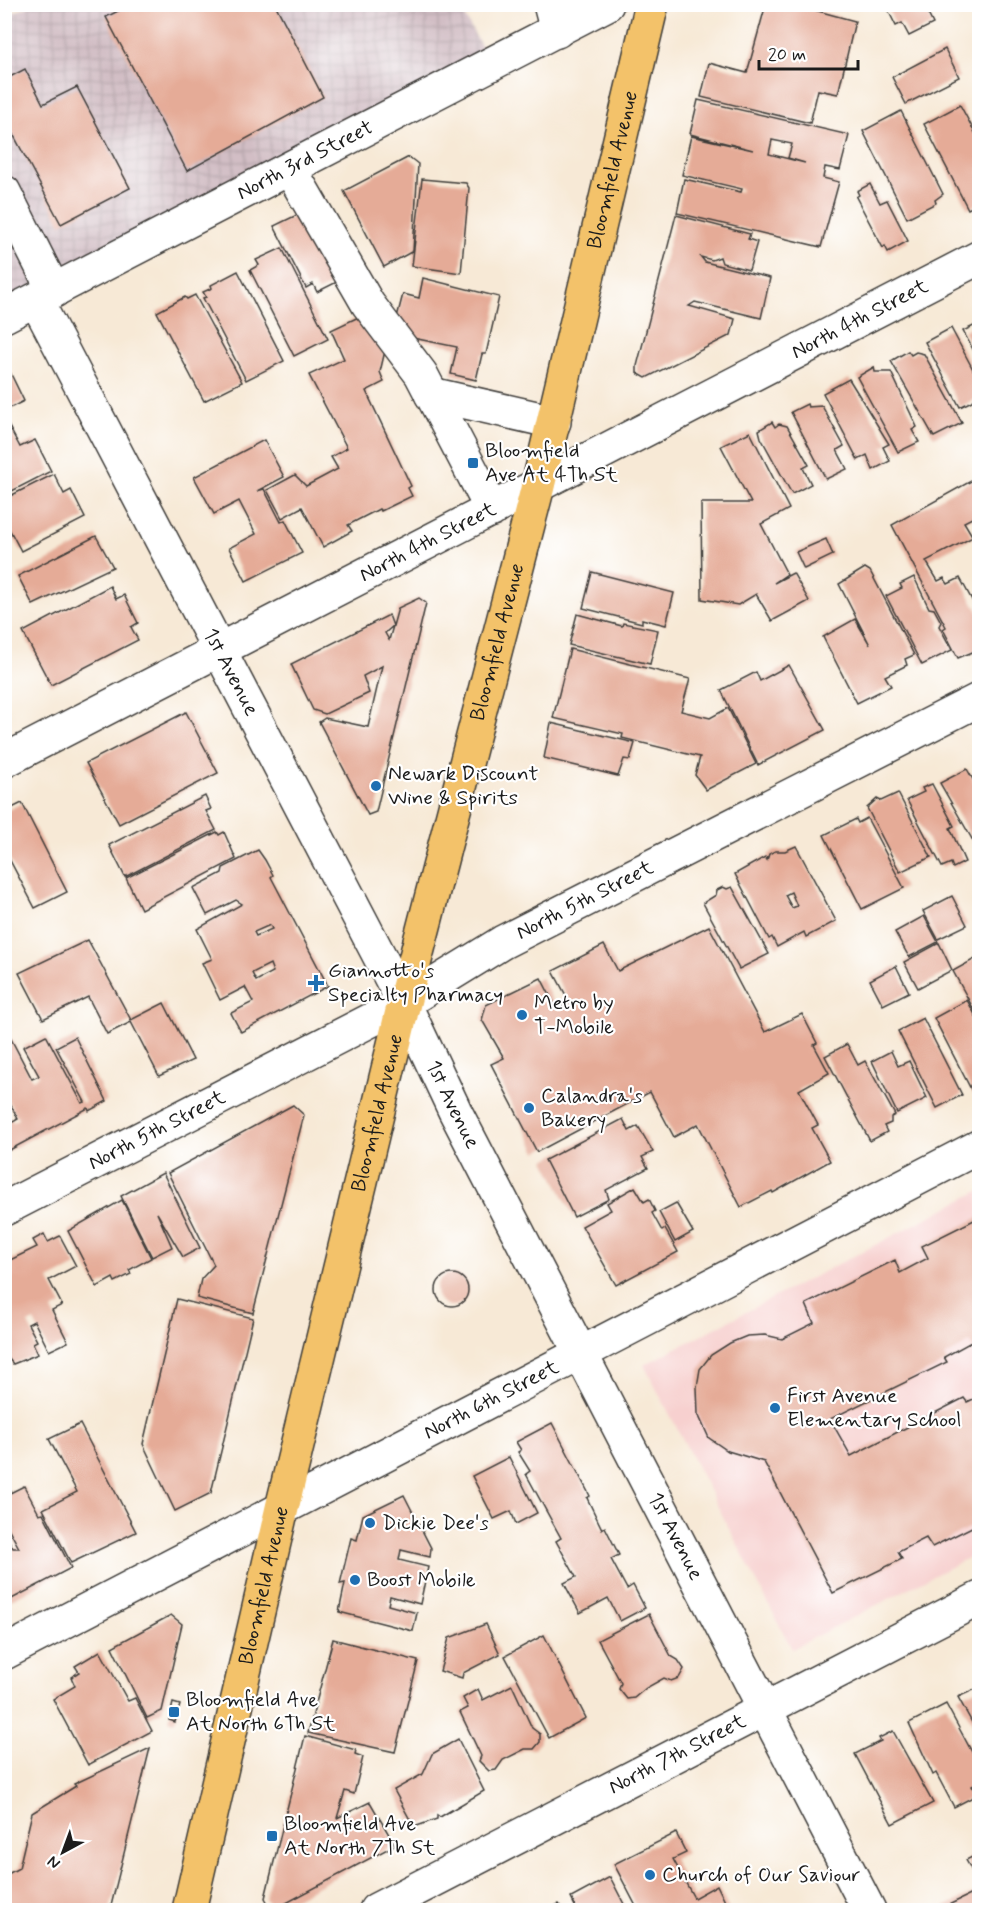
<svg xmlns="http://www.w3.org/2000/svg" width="984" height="1915" font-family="Mynerve,sans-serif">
<defs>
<pattern id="industrial-grid" width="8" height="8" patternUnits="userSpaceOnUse" patternTransform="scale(1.5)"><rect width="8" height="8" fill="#d2bec5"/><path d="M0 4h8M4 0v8" fill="none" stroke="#b4a3a9"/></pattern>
</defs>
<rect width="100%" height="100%" fill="#fff"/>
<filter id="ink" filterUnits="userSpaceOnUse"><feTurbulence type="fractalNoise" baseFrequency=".0167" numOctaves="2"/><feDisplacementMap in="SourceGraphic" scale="12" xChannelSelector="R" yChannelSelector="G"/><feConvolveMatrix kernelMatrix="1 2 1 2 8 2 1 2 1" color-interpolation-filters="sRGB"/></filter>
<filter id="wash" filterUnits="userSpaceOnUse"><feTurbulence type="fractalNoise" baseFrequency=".008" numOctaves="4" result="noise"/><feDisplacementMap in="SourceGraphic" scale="24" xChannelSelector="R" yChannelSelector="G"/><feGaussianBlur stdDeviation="1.35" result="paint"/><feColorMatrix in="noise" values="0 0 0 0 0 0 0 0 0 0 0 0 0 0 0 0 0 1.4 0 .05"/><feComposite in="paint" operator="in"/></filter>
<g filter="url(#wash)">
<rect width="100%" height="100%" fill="#f7e9d6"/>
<!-- built -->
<path fill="#f7d0cf" d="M979 1191V1552L792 1649 644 1365Z"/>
<!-- industrial -->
<path fill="url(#industrial-grid)" d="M34 4 458 5 489 60 5 310V16Z"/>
<g id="blocks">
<!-- building -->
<g fill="#e5ab97" fill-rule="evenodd">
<path d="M132 4H275L323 97 187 171 106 17Z"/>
<path d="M766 4H792L855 21 838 94 818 90 810 123 701 97 709 63 747 73Z"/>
<path d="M885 4H923L933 24 909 36 902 23 896 26Z"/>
<path d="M945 49 959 77 906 104 892 77Z"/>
<path d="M25 69 43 104 77 87 130 188 61 224 4 117V80Z"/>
<path d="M698 100 849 135 840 170 825 167 823 178 839 182 821 247 677 213 684 179 741 192 742 189 682 175 691 136 753 150 690 134ZM772 140 792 144 788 158 805 163 769 154Z"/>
<path d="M960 105 980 142V203L968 209 924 124Z"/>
<path d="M901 111 943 194 935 200 936 203 907 218 863 131Z"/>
<path d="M409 157 418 164 413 251 384 267 344 191Z"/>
<path d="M422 179 466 183 469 188 461 273 412 266Z"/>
<path d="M870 184 880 203 887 200 908 241 888 252 885 246 883 248 856 197 859 195 857 191Z"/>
<path d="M303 212 339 281 317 292 313 284 306 288 274 226Z"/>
<path d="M676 215 750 234 748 239 757 242 749 270 722 263 720 257 712 260 701 257 705 262 770 278 761 318 695 302 689 306 735 319 731 335 646 378 637 373V366Z"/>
<path d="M282 248 328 339 294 356 250 270 259 265 256 260Z"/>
<path d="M238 271 284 361 246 380 203 298 206 297 203 292 212 288 211 285Z"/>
<path d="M423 278 499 297 486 354H482L476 380 451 374 457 347 408 337 394 329 403 294 419 298Z"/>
<path d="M195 295 242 382 204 401 157 312 185 297 187 299Z"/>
<path d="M365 314 388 338 380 372 384 382 366 391 411 486 408 488 412 496 381 511 379 509 348 525 352 531 323 547 302 507 282 518 267 490 295 475 306 486 338 469 331 457 347 448 309 375 344 359 331 330Z"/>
<path d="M980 323V362L963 331Z"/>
<path d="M951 328 976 375 980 374V397L960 407 925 342Z"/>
<path d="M908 351 911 355 916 352 924 354 962 423 934 437 891 361Z"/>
<path d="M7 366 24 401 4 411V367Z"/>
<path d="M874 367 875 372H891L917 427 912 430 919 442 898 452 857 377Z"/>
<path d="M849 379 889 444 883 447 890 461 873 470 867 455 858 460 823 393Z"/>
<path d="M807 404 808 407 822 406 844 446 837 450 847 469 826 479 791 412Z"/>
<path d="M772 422 775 427 779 424 787 426 809 465 803 468 811 484 792 494 761 438 759 430Z"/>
<path d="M7 423 20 447 35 440 51 471 10 492 4 481V425Z"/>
<path d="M750 432 789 509 761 524 787 574 774 583 793 573 809 601 772 621 756 594 738 605 702 599 701 503H751L721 446Z"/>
<path d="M264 440 284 477 257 491 264 489 281 522 285 520 302 553 246 581 229 548 256 534 239 501 214 514 194 477Z"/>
<path d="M54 474 64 494 71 490 85 518 21 551 4 519V499Z"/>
<path d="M980 476V514L964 522 973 537 926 561 938 581 944 578 948 584 960 578 980 615V649L958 658 943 629 946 627 892 525Z"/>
<path d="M96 536 113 567 33 605 18 576Z"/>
<path d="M826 539 833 555 804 569 796 552Z"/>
<path d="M865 568 870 571 914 655 905 659 907 665 885 676 891 686 857 703 823 637 855 619 870 645 839 584Z"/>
<path d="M592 572 674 593 666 625 642 619V623L583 608Z"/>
<path d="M914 577 929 608 934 609 941 622 939 626 952 650 922 665 886 596 902 588 900 584Z"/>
<path d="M110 586 116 599 124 595 138 623 131 627 138 640 51 685 23 632Z"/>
<path d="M419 598 426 603 376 812 368 815 319 722 325 718 368 727 382 666 363 676 369 693 325 714 313 710 291 664 389 615 393 626 398 608ZM393 626 389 640 385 633Z"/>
<path d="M577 614 622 626 623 623 658 630 650 664 569 645Z"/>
<path d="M570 649 690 679 681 711 710 718 728 708 756 764 706 790 695 775 700 757 622 738 623 734 553 718Z"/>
<path d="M789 665 825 730 758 765 721 690 756 672 760 681Z"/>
<path d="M186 712 218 773 119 824 86 763Z"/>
<path d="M551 723 635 743 630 760 624 759 618 776 544 758Z"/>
<path d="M967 769 980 792V853L940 783Z"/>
<path d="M932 784 954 826 950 828 965 862 953 868 951 863 942 867 907 800 924 792 922 788Z"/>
<path d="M898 793 931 857 900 872 867 808 877 799 881 801Z"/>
<path d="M205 796 211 809 206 811 216 830 125 877 109 845Z"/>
<path d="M22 803 67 892 35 908 4 849V812Z"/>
<path d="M867 818 904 888 862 909 824 835 856 819 858 823Z"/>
<path d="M217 832 219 835 224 832 236 859 141 909 126 878Z"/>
<path d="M796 846 836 921 806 937 804 932 777 947 772 937 769 939 735 874 765 857 767 860 769 854 775 851H785ZM791 892 797 906 792 908 785 895Z"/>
<path d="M258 850 265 860 273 875 271 877 328 986 241 1032 231 1013 253 1002 245 987 220 1000 202 963 212 959 197 929 242 904 236 900 207 915 193 888 222 873 223 868ZM270 925 272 929 256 936 254 932ZM270 964 273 972 256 981 252 973Z"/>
<path d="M723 887 727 889 732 887 769 954 739 969 703 903 716 895 717 890Z"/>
<path d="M952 896 967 925 938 939 923 911Z"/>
<path d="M924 916 938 942 909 957 895 932Z"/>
<path d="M709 926 765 1032 802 1014 817 1043 814 1045 829 1073 799 1090 818 1125 812 1128 830 1161 773 1193 772 1191 741 1207 698 1124 674 1137 650 1092 537 1152 491 1064 504 1058 482 1020 486 1005 541 978 557 1009 570 1003 553 971 604 945 618 971Z"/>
<path d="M88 940 131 1020 164 1003 193 1060 159 1076 131 1022 107 1034 88 997 43 1019 19 973Z"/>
<path d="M939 943 952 970 918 988 904 962Z"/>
<path d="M980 956V1021L953 971Z"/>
<path d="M896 966 909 992 883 1005 870 980Z"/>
<path d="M967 1000 980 1024V1092L974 1095 934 1018Z"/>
<path d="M923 1018 962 1095 937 1108 898 1031Z"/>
<path d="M4 1033 9 1035 32 1079 39 1076 23 1047 46 1035 82 1103 85 1102 56 1047 75 1037 107 1101 89 1111 88 1108 4 1153V1121L11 1119 13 1122 18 1119 4 1092Z"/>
<path d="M847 1044 858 1065 865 1061 895 1115 891 1117V1123L884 1126 887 1132 870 1141 825 1056Z"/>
<path d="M891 1051 898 1066 909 1061 927 1098 897 1113 872 1061Z"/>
<path d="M293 1105 304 1115 253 1313 197 1298 201 1279 214 1265 168 1173Z"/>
<path d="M623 1119 629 1131 638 1126 653 1152 642 1157 648 1168 606 1190 609 1199 574 1217 545 1160Z"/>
<path d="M163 1173 200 1248 183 1257 157 1213 172 1247 152 1257 121 1196Z"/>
<path d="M635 1187 644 1202 649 1199 655 1211 652 1213 662 1231 665 1229 678 1252 616 1285 582 1226 611 1210 607 1203Z"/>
<path d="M122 1200 151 1258 129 1270 131 1274 115 1282 113 1278 97 1287 68 1231Z"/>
<path d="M676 1203 693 1232 675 1242 659 1212Z"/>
<path d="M980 1217V1346L973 1349 971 1342 944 1357 947 1362 830 1419 851 1456 964 1398 967 1402 980 1396V1523L932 1547 926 1538 898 1552 902 1559 833 1593 764 1462 728 1451 709 1438 698 1414 697 1387 700 1369 711 1355 730 1343 747 1336 765 1335 782 1339 814 1323 806 1304 895 1260 900 1273 928 1258 922 1246Z"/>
<path d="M44 1234 48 1242 60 1236 76 1266 49 1280 62 1305 52 1310 68 1342 49 1351 34 1321 28 1324 37 1341 33 1343 38 1354 13 1364 4 1353V1263L37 1247 33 1240Z"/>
<circle cx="452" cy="1290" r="16"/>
<path d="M177 1299 253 1318 211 1493 175 1511 143 1444Z"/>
<path d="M552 1423 590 1496 587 1498 602 1529 605 1527 619 1555 611 1559 627 1589 633 1585 645 1608 620 1621 608 1598 580 1613 564 1583 576 1577 556 1541 561 1538 526 1474 530 1471 518 1452 521 1450 516 1442Z"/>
<path d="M80 1424 136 1532 71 1563 43 1509 77 1492 49 1439Z"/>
<path d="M509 1457 537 1513 516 1524 511 1511 494 1519 472 1476Z"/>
<path d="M24 1486 39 1514 43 1513 71 1568 4 1603V1531L13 1548H19L4 1520V1496Z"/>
<path d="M404 1495 431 1548 430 1557 401 1550 399 1560 428 1567 420 1604 390 1596 388 1605 417 1613 413 1631 339 1612 345 1583 340 1584 351 1538 357 1540 363 1515Z"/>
<path d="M649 1614 671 1656 678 1660 684 1669 679 1678 671 1681 664 1678 646 1688 634 1698 627 1699 619 1689 621 1683 598 1640Z"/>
<path d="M171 1615 182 1624 162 1711 147 1718 112 1647Z"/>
<path d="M486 1624 500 1654 463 1673 462 1678 440 1671 449 1638Z"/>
<path d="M544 1635 586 1718 549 1738 505 1656Z"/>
<path d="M333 1639 418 1661 395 1752 308 1733Z"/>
<path d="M100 1651 128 1701 135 1698 152 1731 88 1765 53 1699 75 1686 71 1677 79 1672 75 1666Z"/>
<path d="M512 1685 532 1728 540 1734V1742L534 1749H525L503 1760 496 1770 489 1771 479 1761 481 1756 460 1712 468 1708 463 1698 478 1689 483 1700Z"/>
<path d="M980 1687V1737L958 1697Z"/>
<path d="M173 1703 180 1705 175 1722 169 1720Z"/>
<path d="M946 1704 980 1767V1782L972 1786 977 1795 954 1807 936 1773 933 1775 909 1723Z"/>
<path d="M893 1731 933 1803 892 1824 855 1754 881 1741 879 1738Z"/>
<path d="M305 1736 356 1750 355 1754 363 1757 354 1794 345 1791 337 1818 370 1802 395 1845 277 1908 269 1905 265 1898Z"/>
<path d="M458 1739 484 1791 440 1817 437 1815V1819L414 1827 394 1790 423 1774 432 1754Z"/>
<path d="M150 1748 110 1910H4V1876L19 1868 32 1813 76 1786 74 1784Z"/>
<path d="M676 1833 686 1853 673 1859 694 1898 717 1885 729 1910H638L614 1864Z"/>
<path d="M980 1853V1885L966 1860Z"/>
<path d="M610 1877 627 1910H577L571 1898Z"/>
<path d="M980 1890V1910H938Z"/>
<path d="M559 1904 563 1910H546Z"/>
</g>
</g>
</g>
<g filter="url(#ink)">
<use href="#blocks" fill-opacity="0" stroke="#3d3b38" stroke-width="1.5"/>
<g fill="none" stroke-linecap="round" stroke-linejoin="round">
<!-- minor casing -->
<g stroke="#3d3b38" stroke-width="36">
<g id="minor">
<path d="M550 4 557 31"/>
<path d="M290 169 368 304 421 374 492 510"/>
<path d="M4 192 54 291"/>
<path id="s1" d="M36 300 404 1003 455 1111 869 1910"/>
<path id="s2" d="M4 316 607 4"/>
<path d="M431 394 554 422"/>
<path id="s3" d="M4 761 980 257"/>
<path id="s4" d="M4 1209 404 1003 503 942 980 699"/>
<path id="s5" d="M4 1653 980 1146"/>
<path id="s6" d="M376 1910 980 1598"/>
</g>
</g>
<!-- major casing -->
<g stroke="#3d3b38" stroke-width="36">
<g id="major">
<path id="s7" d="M189 1910 282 1508 404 1003 538 486 652 4"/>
</g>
</g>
<!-- minor -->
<use href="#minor" stroke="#fff" stroke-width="33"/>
<!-- major -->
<use href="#major" stroke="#f3c26a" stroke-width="33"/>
</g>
</g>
<!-- markers -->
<g fill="#1f6fb2" stroke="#fff" stroke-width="2">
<rect x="467" y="457" width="12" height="12" rx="3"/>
<circle cx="376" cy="786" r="6"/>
<path d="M313 974h6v6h6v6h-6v6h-6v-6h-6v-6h6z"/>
<circle cx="522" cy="1015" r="6"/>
<circle cx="529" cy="1108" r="6"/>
<circle cx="775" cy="1408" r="6"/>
<circle cx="370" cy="1523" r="6"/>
<circle cx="355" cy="1580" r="6"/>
<rect x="168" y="1706" width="12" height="12" rx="3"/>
<rect x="266" y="1830" width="12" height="12" rx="3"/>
<circle cx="650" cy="1875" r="6"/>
</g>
<g text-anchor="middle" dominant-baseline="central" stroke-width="4.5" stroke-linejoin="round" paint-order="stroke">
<!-- street labels -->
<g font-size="21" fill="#1c1c1c" stroke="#fff">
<text stroke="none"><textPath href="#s2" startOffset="339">North 3rd Street</textPath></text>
<text stroke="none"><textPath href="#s7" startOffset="1791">Bloomfield Avenue</textPath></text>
<text stroke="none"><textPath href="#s3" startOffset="963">North 4th Street</textPath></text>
<text stroke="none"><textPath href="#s3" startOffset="477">North 4th Street</textPath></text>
<text stroke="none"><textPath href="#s7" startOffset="1305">Bloomfield Avenue</textPath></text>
<text stroke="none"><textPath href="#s1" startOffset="420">1st Avenue</textPath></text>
<text stroke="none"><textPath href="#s4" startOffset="658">North 5th Street</textPath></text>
<text stroke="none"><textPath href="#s1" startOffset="906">1st Avenue</textPath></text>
<text stroke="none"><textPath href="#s7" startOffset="819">Bloomfield Avenue</textPath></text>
<text stroke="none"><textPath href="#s4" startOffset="172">North 5th Street</textPath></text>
<text stroke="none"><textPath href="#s5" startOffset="549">North 6th Street</textPath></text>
<text stroke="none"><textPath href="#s1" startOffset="1392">1st Avenue</textPath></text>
<text stroke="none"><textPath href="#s7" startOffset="333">Bloomfield Avenue</textPath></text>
<text stroke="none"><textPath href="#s6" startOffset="339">North 7th Street</textPath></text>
</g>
<!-- poi labels -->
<g font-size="21" fill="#1c1c1c" stroke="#fff" text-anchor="start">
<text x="485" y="451">Bloomfield<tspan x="485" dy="24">Ave At 4Th St</tspan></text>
<text x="388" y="774">Newark Discount<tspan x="388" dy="24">Wine &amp; Spirits</tspan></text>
<text x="328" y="971">Giannotto's<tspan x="328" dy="24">Specialty Pharmacy</tspan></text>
<text x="534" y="1003">Metro by<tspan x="534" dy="24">T-Mobile</tspan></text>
<text x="541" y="1096">Calandra's<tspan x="541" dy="24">Bakery</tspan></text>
<text x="787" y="1396">First Avenue<tspan x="787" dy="24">Elementary School</tspan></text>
<text x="382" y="1523">Dickie Dee's</text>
<text x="367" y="1580">Boost Mobile</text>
<text x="186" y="1700">Bloomfield Ave<tspan x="186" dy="24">At North 6Th St</tspan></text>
<text x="284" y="1824">Bloomfield Ave<tspan x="284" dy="24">At North 7Th St</tspan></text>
<text x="662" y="1875">Church of Our Saviour</text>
</g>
</g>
<!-- margin -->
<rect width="984" height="1915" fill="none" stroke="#fff" stroke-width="24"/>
<!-- north arrow -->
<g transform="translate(63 1852) rotate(221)" stroke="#ffffff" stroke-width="4.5" paint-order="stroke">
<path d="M0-4.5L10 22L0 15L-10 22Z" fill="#1c1c1c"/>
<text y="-9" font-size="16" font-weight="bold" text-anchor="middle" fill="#1c1c1c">N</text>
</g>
<!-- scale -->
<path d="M759 60v9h99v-9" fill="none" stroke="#1c1c1c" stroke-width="3"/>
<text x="768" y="60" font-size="18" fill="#1c1c1c" stroke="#ffffff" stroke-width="4.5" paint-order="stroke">20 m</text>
</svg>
